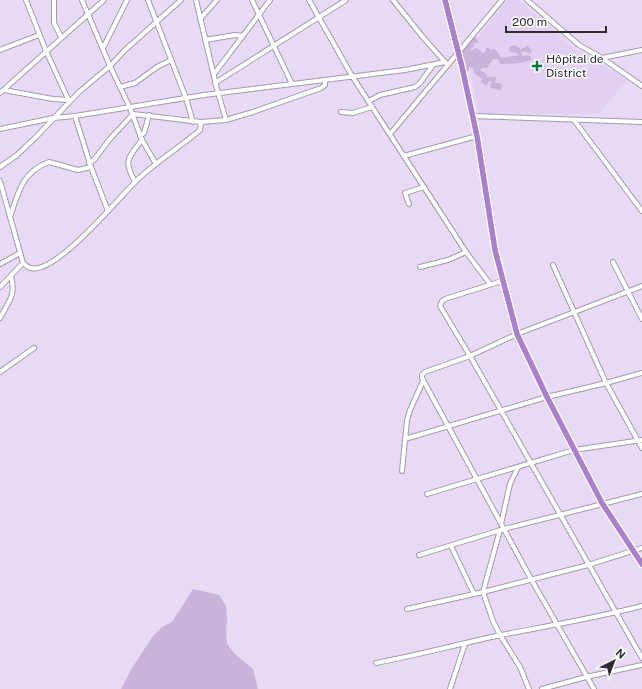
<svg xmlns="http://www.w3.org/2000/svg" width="642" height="689" font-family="'Public Sans',sans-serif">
<rect width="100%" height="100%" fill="#e7daf4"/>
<!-- built -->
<path fill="#e1d0f1" d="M507 0H519L572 47 627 80 599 114 479 113 467 52Z"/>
<!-- green -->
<g fill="#c7b4d8">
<path d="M475 34 478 42 477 43 474 42V46L470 50V51L477 48 483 53 486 51V48L488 47 491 50 493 49 496 50 501 58 519 55 517 53 510 52 509 48 511 46 515 45 521 49 528 46 532 51 530 54 525 51 521 53 523 56 526 55 530 56 532 59C525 64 507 64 500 64L498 59H493L487 68H482L480 71C484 72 487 72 487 78L489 77H495L496 78 495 83H500L502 85 501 91 496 89 491 88 490 86 492 81H489L486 86 481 82 482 79 474 73V69L469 67V71H466L458 54 462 49 464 48Z"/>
<path d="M193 589 219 595 226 606 227 619 226 631 227 644 235 654 253 669 258 689H121L132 668 153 636 162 627 172 622Z"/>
</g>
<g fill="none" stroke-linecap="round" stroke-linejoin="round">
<!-- minor casing -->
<g stroke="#a599b1" stroke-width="6">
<g id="minor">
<path d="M26 0 46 51 69 101"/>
<path d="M54 0V23L61 37"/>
<path d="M82 0 110 66 130 108 142 140 156 164"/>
<path d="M148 0 186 98 193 122"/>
<path d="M196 0 217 89 226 120"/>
<path d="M252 0 292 84"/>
<path d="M309 0 352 76 466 252 490 284"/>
<path d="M393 0 422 36 445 62"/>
<path d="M527 0 579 45 602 58 642 86"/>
<path d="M200 19 217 0"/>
<path d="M205 40 235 35 242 36"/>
<path d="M103 48 127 0"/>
<path d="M0 50 39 35"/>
<path d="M602 58 642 50"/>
<path d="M214 74 270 0"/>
<path d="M215 83 346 0"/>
<path d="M120 87 135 83 157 67 171 60"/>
<path d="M4 90 53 99 68 100"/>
<path d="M0 93 104 0"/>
<path d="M369 101 380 95 415 87 420 83 433 65"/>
<path d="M341 112 353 113 372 107"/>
<path d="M75 116 91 167 108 211"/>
<path d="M472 116 642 122"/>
<path d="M574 120 642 211"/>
<path d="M0 129 53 118 75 116 204 95 405 70 445 62 448 65"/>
<path d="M390 134 502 0"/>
<path d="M140 136 144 133 149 115"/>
<path d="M404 156 477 136"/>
<path d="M89 163 94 160 109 140 133 114 201 122 226 120 253 112 321 88 325 85V80"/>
<path d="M0 167 17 155 35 138 79 92 110 66 125 50 181 0"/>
<path d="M0 181 23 263C26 265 28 268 31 268 55 275 118 199 135 182 155 162 179 148 200 130L201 122"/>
<path d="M135 182C123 160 128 158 142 140"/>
<path d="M409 204 405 193 424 187"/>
<path d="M10 217C18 193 22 172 49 162L78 170 91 167"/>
<path d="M613 262 642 319"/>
<path d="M0 264 20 253"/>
<path d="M553 265 606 383 642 448"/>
<path d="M420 267 448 260 466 252"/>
<path d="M502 281 445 299 442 301 440 306 470 356 642 658"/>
<path d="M0 287 23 263"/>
<path d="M0 318C9 301 16 296 11 276"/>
<path d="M0 372 34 348"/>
<path d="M405 439 547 397 606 383 642 373"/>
<path d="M402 471 407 420 410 410 423 381"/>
<path d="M427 494 574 450 642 440"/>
<path d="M501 524 510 484 518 467"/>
<path d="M500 530 483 592 493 621 500 635 520 667 529 689"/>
<path d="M451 546 474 594"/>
<path d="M419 555 504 529 642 494"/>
<path d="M407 609 483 592 588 565 642 548"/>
<path d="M376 663C418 655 459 644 501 635 548 626 596 618 642 606"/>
<path d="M450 689 465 644"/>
<path d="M542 689 586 677 642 665"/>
<path d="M594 689 531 579 422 378V375L425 372 470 356 517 334 642 286"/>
</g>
</g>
<!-- highway casing -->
<g stroke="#fff" stroke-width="8">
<path id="highway" d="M445 0 462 67 477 136 495 250 517 334 547 397 602 503 642 564"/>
</g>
<!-- minor -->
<use href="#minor" stroke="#fff" stroke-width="4"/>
<!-- highway -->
<use href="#highway" stroke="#a981ca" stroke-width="5.5"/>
</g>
<!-- markers -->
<path fill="#12744a" stroke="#fff" stroke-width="1.5" d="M535 60h4v4h4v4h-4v4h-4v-4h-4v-4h4z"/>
<g text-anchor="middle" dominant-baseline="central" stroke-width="3" stroke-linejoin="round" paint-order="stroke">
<!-- poi labels -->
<g font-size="12" fill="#2e2933" stroke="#fff" text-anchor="start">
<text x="546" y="59">Hôpital de<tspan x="546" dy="14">District</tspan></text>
</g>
</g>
<!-- north arrow -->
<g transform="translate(614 661) rotate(42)" stroke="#ffffff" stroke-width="3" paint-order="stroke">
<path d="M0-3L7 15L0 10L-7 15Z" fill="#2e2933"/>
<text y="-6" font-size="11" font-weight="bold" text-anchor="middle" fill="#2e2933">N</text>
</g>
<!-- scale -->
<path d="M506 26v6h100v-6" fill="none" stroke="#2e2933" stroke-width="2"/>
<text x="512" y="26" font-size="12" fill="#2e2933" stroke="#ffffff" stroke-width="3" paint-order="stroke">200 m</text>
</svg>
